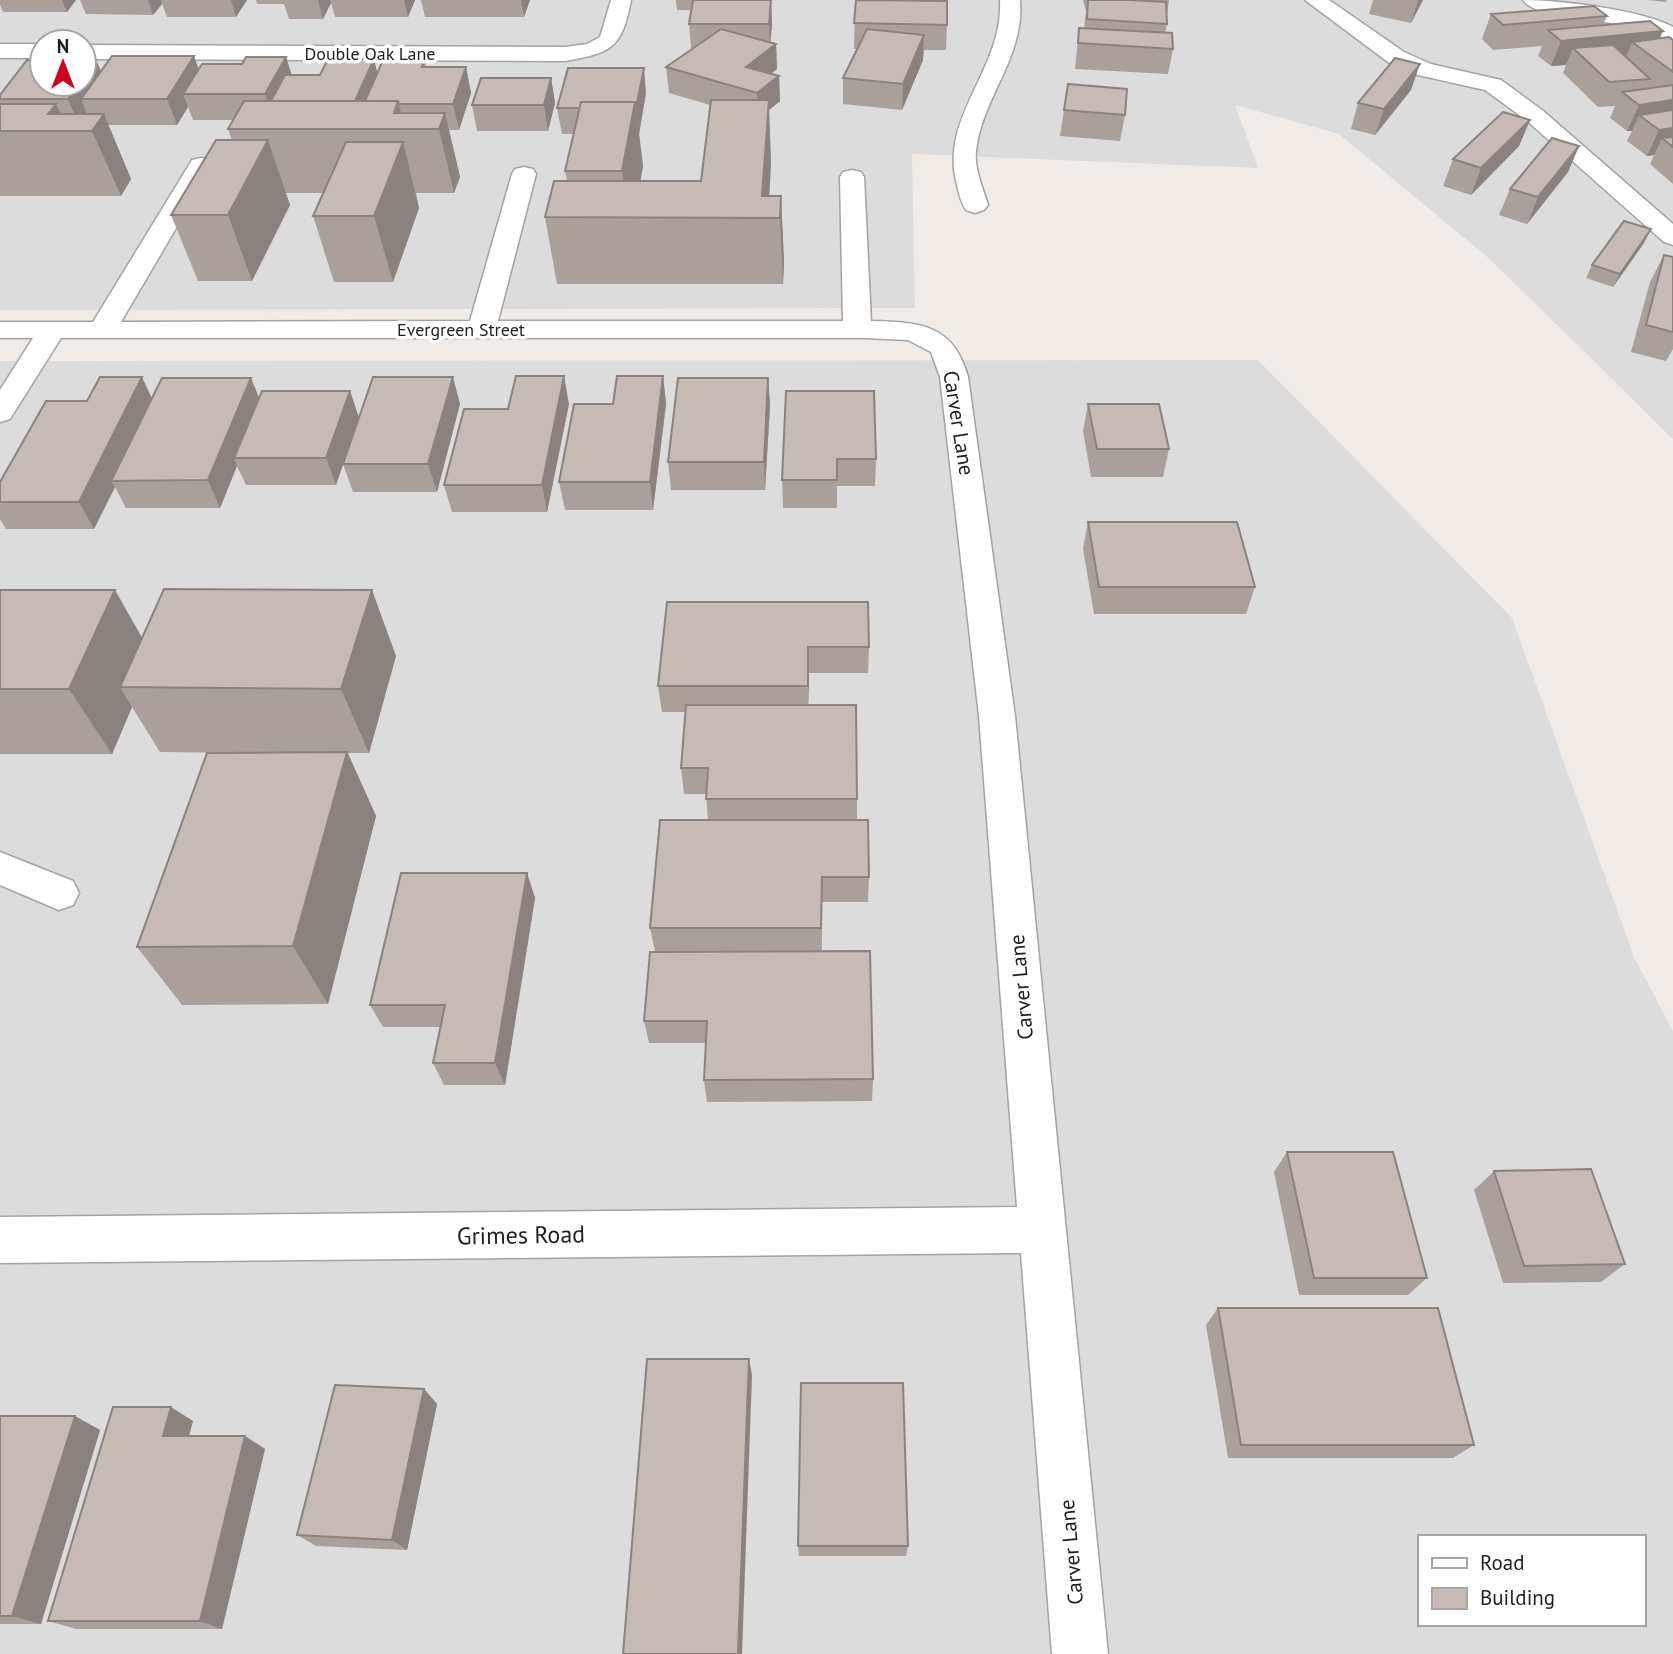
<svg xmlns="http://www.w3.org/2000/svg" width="1673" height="1654" font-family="'PT Sans',sans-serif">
<rect width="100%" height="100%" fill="#f0ebe6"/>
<!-- residential -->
<g fill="#dddcdd" fill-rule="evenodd">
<path d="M0 0H1673V439L1492 261 1339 134 1235 105 1258 168 912 154 915 308 0 310ZM42 42H84V84H42Z"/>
<path d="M1258 360 1512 618 1634 957 1673 1031V1654H0V361ZM1419 1537H1643V1624H1419Z"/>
</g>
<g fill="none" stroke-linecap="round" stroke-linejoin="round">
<!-- minor casing -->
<g stroke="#a3a3a3" stroke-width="3">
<g id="minor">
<path d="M611 0H631C622 48 612 53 565 61L84 59V45L565 47 587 44 600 37Z"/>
<path d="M1000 0H1020C1025 57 982 97 976 151 974 169 983 188 988 205L984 210 975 213 966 210C961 203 959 194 957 185 938 117 1004 69 1000 0Z"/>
<path d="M1305 0H1329L1404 52 1431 64 1501 80 1542 110 1673 224V245L1664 242 1526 120 1485 90 1418 75 1388 62Z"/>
<path d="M1523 0C1558 0 1643 10 1673 27V42C1657 38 1644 29 1627 25 1604 21 1536 19 1523 0Z"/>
<rect x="0" y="44" width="42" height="14"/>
<path d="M201 158 210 160 213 165 121 322 470 321 512 174 515 169 524 167 533 169 536 174 498 321H843L840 177 843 172 852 170 861 172 864 177 871 321C919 322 954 324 968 377L1015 716 1108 1654H1052L1021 1253 0 1263V1217L1017 1207 979 716 940 377 931 352 908 340 866 338H61L10 419 0 422V390L33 338H0V322H93L189 165 192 160Z"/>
<path d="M0 852 73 881 79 893 73 905 59 910 0 885Z"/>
</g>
</g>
<!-- minor -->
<use href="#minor" fill="#fff" fill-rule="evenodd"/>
</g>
<!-- wall -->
<g fill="#a9a09c">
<path d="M0 0H76L67 12H3L0 5Z"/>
<path d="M80 0H247L236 17H167L162 4 153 15 86 14Z"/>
<path d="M256 0H415L408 17H335L331 3 323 19H289L284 4H257Z"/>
<path d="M421 0H530L524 17H425Z"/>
<path d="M676 0H771L772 24 770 42 776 44 777 69 771 74 779 76 780 101 769 110 771 164 769 196H781L784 262 783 284H557L545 217 567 181 565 171 574 134H562L557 108 646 93 639 134 643 166 640 181H701L710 105 669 93 666 67 693 49H691L689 24 691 10H677Z"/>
<path d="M855 0H942L947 25 946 50H924L923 60 902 110 843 104V78L857 49H854Z"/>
<path d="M1083 0H1169L1167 15V24L1165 33 1173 49 1168 74 1075 69 1079 28 1084 29 1086 11Z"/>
<path d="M1373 0H1423L1411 23 1369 14Z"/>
<path d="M1646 0H1667L1666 2Z"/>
<path d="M1491 14 1607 16 1603 25 1660 38 1673 40V184L1650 164 1654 155 1647 156 1627 141 1632 131H1627L1610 118 1615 106 1598 107 1563 73 1566 65 1551 66 1538 56 1542 46 1493 50 1482 39Z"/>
<path d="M286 57 291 75 377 73 425 60 426 67H466L471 93 459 130H449L460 177 454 193H416L419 208 393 282H334L313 216 323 193H286L290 205 252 281H198L171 215 232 140 228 129 233 120H193L188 107 177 125H108L131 179 121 196H0V95L96 60 101 71 199 69 242 64Z"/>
<path d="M551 78 555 103 548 131H477L472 105Z"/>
<path d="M1068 84 1125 115 1120 141 1060 136Z"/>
<path d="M1411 90 1375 135 1351 129 1358 103Z"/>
<path d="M1530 120 1519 146 1471 195 1443 186 1453 159Z"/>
<path d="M1579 146 1568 172 1527 224 1499 215 1510 189Z"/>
<path d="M1644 243 1613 287 1586 278 1592 265Z"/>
<path d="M1664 255 1673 257V349L1666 361 1631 352 1650 282Z"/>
<path d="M663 376 666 404 653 510H565L559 482 613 404Z"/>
<path d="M768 378 770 405 765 490H671L668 462Z"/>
<path d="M350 391 359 418 460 404 437 492H353L343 464 336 485H246L237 466 220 508H126L115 487 94 529H6L0 519V482L87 401 152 398H259Z"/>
<path d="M786 391 876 459 875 486H837V508H783L782 480Z"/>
<path d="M569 404 547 512H452L444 485Z"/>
<path d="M1088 404 1169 449 1163 477H1091L1083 431Z"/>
<path d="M1088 522 1255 587 1246 614H1094L1083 549Z"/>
<path d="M0 590 142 637 396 656 369 753H348L376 816 328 1004 182 1005 137 947 263 753 160 752 132 707 112 754H0Z"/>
<path d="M667 602 869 647 868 673H809L808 705 857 799V820L869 877 868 902H822V951L873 1079 872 1101 707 1102 704 1080 706 1043H649L644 1021 655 951 650 928 708 820 706 794H684L681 768 686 712H662L658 686Z"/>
<path d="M527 873 535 898 505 1085H444L433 1063 440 1027H383L370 1005Z"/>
<path d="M1287 1152 1427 1278 1408 1295H1299L1274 1172Z"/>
<path d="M1494 1171 1625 1264 1601 1282 1503 1283 1474 1190Z"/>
<path d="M1218 1308 1474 1445 1453 1458H1228L1206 1325Z"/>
<path d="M424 1389 437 1404 407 1550 316 1546 297 1535Z"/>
<path d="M0 1416 100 1430 41 1624H0Z"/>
<path d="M193 1421 189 1436H245L265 1449 222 1629H76L48 1621Z"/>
<path d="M798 1546H908L906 1556H799Z"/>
</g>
<!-- shaded-wall -->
<g fill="#8a827f">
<path d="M62 0H76L67 12Z"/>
<path d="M148 0H161L162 4 153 15Z"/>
<path d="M231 0H247L236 17Z"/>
<path d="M318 0H330L331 3 323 19Z"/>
<path d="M404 0H415L408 17Z"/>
<path d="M521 0H530L524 17Z"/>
<path d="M771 0 772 24 770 48 776 44 777 69 749 90 746 67 770 49 769 24Z"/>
<path d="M1418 0H1423L1411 23Z"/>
<path d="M1663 31 1652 56 1632 42 1625 59 1573 48 1566 65 1551 66 1561 41Z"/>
<path d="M924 35 923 60 902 110 903 84Z"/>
<path d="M194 56 203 81 183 94 188 107 177 125 167 99Z"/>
<path d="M286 57 294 82 270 109 265 94Z"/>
<path d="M374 59 380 84 372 104 351 109Z"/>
<path d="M96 60 107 86 81 99 87 114 79 125 68 99 79 84H84V77Z"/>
<path d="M1420 64 1411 90 1375 135 1384 109Z"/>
<path d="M466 67 471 93 459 130 453 104Z"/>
<path d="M644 68 646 93 639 134 636 108Z"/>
<path d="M779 76 780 101 769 110 771 164 768 218H763L757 93Z"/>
<path d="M551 78 555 103 548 131 544 105Z"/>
<path d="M1673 100V125L1639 115 1632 131H1627L1639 105Z"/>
<path d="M398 101 405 129 394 113Z"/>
<path d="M635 102 643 166 634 218H628L622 171Z"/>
<path d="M56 104 69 131 48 114Z"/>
<path d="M445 113 460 177 454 193 439 129Z"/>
<path d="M104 114 131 179 121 196 92 131Z"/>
<path d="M1530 120 1519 146 1471 195 1481 168Z"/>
<path d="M1673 128V147L1662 138 1654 155 1647 156 1659 130Z"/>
<path d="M268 140 290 205 252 281 228 215Z"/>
<path d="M403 142 419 208 393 282 374 216Z"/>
<path d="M1579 146 1568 172 1527 224 1538 197Z"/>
<path d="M781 196 784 262 783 284 780 218Z"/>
<path d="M1651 229 1644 243 1613 287 1620 274Z"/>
<path d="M564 376 569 404 547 512 542 485Z"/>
<path d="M663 376 666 404 653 510 650 482Z"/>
<path d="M142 377 155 405 111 481 115 487 94 529 79 502Z"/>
<path d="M453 377 460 404 437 492 428 464Z"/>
<path d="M251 378 262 405 234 458 237 466 220 508 208 480Z"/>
<path d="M768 378 770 405 765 490 764 462Z"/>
<path d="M350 391 359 418 336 485 326 458Z"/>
<path d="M115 590 153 657 120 687 132 707 112 754 69 689Z"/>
<path d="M372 590 396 656 369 753 341 689Z"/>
<path d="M808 647 809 673 808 712Z"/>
<path d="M347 752 376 816 328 1004 293 946Z"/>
<path d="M527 873 535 898 505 1085 495 1063Z"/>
<path d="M749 1359 752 1375 742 1654H738Z"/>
<path d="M424 1389 437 1404 407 1550 392 1540Z"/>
<path d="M171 1407 193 1421 185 1449 163 1436Z"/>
<path d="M75 1416 100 1430 41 1624 12 1616Z"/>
<path d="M245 1436 265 1449 222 1629 200 1621Z"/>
</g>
<!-- building -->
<g fill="#c5bab5" stroke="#8a827f" stroke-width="2">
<path d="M693 0H771L769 24H689Z"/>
<path d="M856 0 947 1V25L854 23Z"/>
<path d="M1088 0H1130L1166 2 1167 24 1087 19Z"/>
<path d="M1594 6 1607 16 1503 25 1491 14Z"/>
<path d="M1650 21 1663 31 1561 41 1548 30Z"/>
<path d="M1079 28 1172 33 1173 49 1078 43Z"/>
<path d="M721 29 776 44 746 67 779 76 757 93 666 67Z"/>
<path d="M867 29 924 35 903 84 843 78Z"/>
<path d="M1669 37 1673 40V72L1632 42Z"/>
<path d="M1613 45 1650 79 1609 82 1573 48Z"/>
<path d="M112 56H194L167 99H81Z"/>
<path d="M246 57H286L265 94H183L202 64H242Z"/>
<path d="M1395 58 1420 64 1384 109 1358 103Z"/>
<path d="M328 59H374L355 101H271L285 75H320Z"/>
<path d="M27 60H42V84H79L68 99H0V95Z"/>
<path d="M84 60H96L84 77Z"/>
<path d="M383 60H425L422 67H466L453 104H399L398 101H365Z"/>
<path d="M568 68H644L636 108 635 102H581L580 108H557Z"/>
<path d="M481 78H551L544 105H472Z"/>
<path d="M1068 84 1127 89 1125 115 1064 110Z"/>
<path d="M1673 85V100L1639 105 1622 92Z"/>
<path d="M711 100H769L762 196H781L780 218 545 217 554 181H701Z"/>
<path d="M244 101H398L394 113H445L439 129H228Z"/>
<path d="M581 102H635L622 171H565Z"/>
<path d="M0 104H56L48 114H104L92 131H0Z"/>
<path d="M1673 110V128L1659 130 1639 115Z"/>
<path d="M1503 112 1530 120 1481 168 1453 159Z"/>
<path d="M1673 137V147L1662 138Z"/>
<path d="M1552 138 1579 146 1538 197 1510 189Z"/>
<path d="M216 140H268L228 215H171Z"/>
<path d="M346 142H403L374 216H313Z"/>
<path d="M1624 221 1651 229 1620 274 1592 265Z"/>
<path d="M1664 255 1673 257V332L1646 325Z"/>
<path d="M516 376H564L542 485H444L464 409H508Z"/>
<path d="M617 376H663L650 482H559L574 404H613Z"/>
<path d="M100 377H142L79 502H0V482L46 401H87Z"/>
<path d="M373 377H453L428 464H343Z"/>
<path d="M162 378H251L208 480 111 481Z"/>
<path d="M678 378H768L764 462H668Z"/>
<path d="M262 391H350L326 458H234Z"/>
<path d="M786 391H874L876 459H837V480H782Z"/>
<path d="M1088 404H1159L1169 449H1097Z"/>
<path d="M1088 522H1237L1255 587H1099Z"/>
<path d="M164 589 372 590 341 689 120 687Z"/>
<path d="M0 590H115L69 689H0Z"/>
<path d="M667 602H868L869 647H808V686H658Z"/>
<path d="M686 705H856L857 799H706L708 768H681Z"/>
<path d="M347 752 293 946 137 947 207 753Z"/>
<path d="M660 820H868L869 877H822L821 928H650Z"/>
<path d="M401 873H527L495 1063H433L445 1005H370Z"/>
<path d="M870 951 873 1079 704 1080 707 1021H644L650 952Z"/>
<path d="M1287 1152H1393L1427 1278H1314Z"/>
<path d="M1591 1169 1625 1264 1524 1266 1494 1171Z"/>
<path d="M1218 1308H1438L1474 1445H1241Z"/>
<path d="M647 1359H749L738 1654H623Z"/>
<path d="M801 1383H903L908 1546H798Z"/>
<path d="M335 1385 424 1389 392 1540 297 1535Z"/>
<path d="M113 1407H171L163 1436H245L200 1621H48Z"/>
<path d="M0 1416H75L12 1616H0Z"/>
</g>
<g text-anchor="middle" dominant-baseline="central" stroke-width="7" stroke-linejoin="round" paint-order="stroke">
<!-- far-street labels -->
<g font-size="18" fill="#1f1f1f" stroke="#fff">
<text x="370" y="53">Double Oak Lane</text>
<text x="461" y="329">Evergreen Street</text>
</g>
<!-- street labels -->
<g font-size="21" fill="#1f1f1f" stroke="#fff">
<text transform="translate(959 423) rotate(81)">Carver Lane</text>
<text transform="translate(1021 987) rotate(-95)">Carver Lane</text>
<text transform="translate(1071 1552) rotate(-95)">Carver Lane</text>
</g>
<!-- near-street labels -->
<g font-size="24" fill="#1f1f1f" stroke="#fff">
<text transform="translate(521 1235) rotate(-1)">Grimes Road</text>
</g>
</g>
<!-- legend -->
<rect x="1418" y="1535" width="228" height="91" fill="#ffffff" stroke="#a5a5a5" stroke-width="2"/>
<rect x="1432" y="1558" width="35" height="10" fill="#ffffff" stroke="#a5a5a5" stroke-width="2"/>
<text x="1480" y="1570" font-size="21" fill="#1f1f1f">Road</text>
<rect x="1432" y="1588" width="35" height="21" fill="#c5bab5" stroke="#a5a5a5" stroke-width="2"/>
<text x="1480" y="1605" font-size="21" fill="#1f1f1f">Building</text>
<!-- north arrow -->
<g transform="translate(63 63)"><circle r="33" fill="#ffffff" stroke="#a5a5a5" stroke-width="2"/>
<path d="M0-5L12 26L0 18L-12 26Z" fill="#ce011e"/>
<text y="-10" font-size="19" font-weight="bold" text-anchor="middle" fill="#1f1f1f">N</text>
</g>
</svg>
